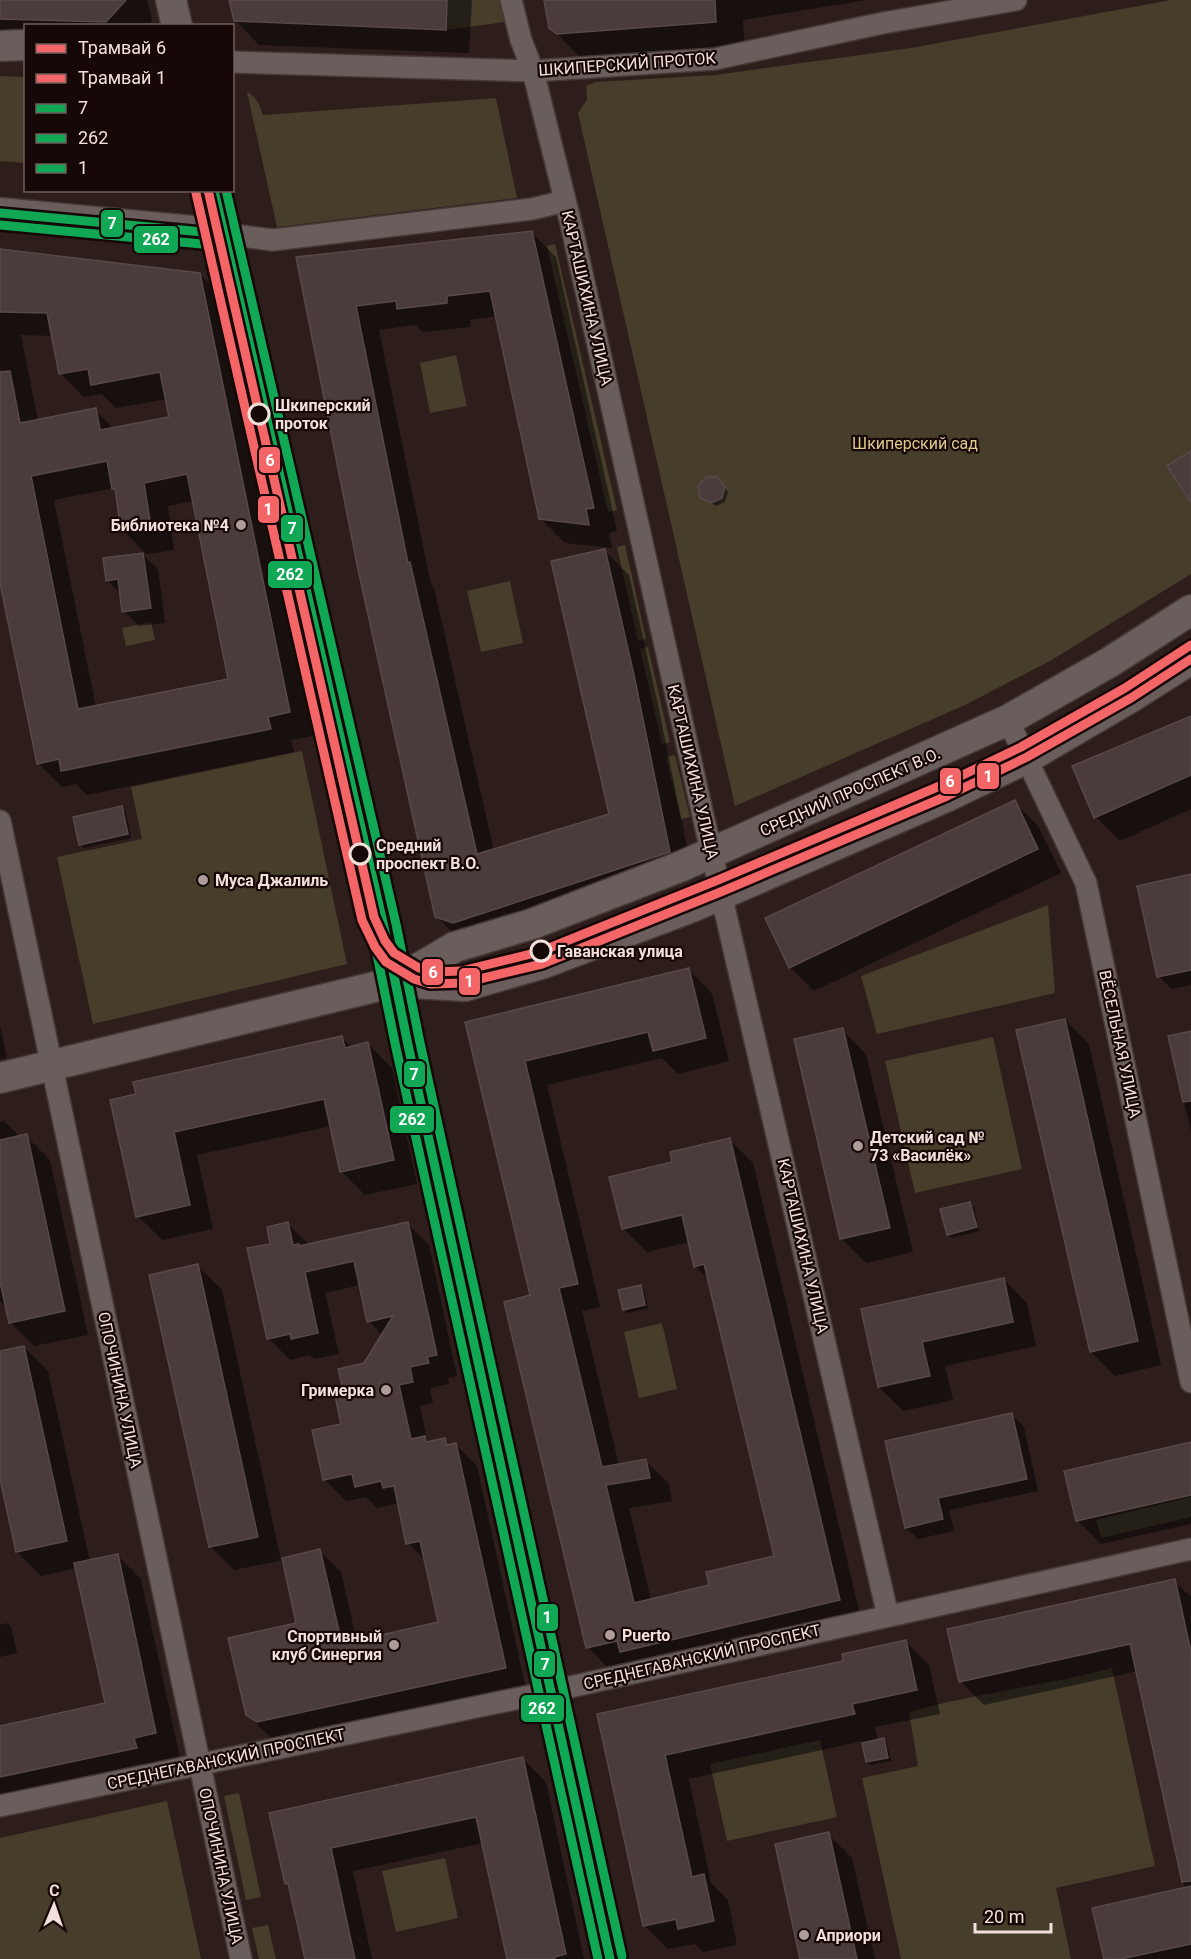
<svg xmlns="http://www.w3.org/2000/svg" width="1191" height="1959" font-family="Roboto,sans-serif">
<rect width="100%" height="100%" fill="#2d1e1b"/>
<!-- green -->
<g fill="#463d2b">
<path d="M447 0H499L505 22 446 30Z"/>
<path d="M1171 0H1191V574L1050 661 965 705 735 806 578 113 587 100 586 86 596 82 715 75 911 48Z"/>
<path d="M0 76 25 77V163L0 161Z"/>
<path d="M247 92C258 98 259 104 263 115L496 98 517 198 277 227Z"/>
<path d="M555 244 617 510 608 512 547 246Z"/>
<path d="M456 355 467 406 430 413 420 363Z"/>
<path d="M625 545 646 639 638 641 617 547Z"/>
<path d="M510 581 523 643 481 652 467 591Z"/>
<path d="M151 622 155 640 126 646 122 628Z"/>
<path d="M648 647 670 742 662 744 640 649Z"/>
<path d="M302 751 347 964 93 1024 57 857 142 839 131 787Z"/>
<path d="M675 755 690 817 681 819 666 757Z"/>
<path d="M1048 905 1055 993 877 1034 861 976Z"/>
<path d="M993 1037 1022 1169 915 1193 885 1061Z"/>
<path d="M662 1323 677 1389 639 1398 624 1332Z"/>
<path d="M1191 1497V1517L1101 1538 1096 1520Z"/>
<path d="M1112 1668 1155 1866 1056 1888 1071 1959H901L862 1778 918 1766 909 1712C976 1693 1045 1686 1112 1668Z"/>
<path d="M820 1740 837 1817 727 1841 710 1764Z"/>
<path d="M239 1793 261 1897 246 1900 224 1796Z"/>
<path d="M167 1801 201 1959H0V1838Z"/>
<path d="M445 1858 458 1918 396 1932 382 1871Z"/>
<path d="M268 1925 276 1959H259L252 1928Z"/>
</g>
<!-- shadow -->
<g fill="#0007" fill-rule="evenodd">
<path d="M0 0H147L152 20 147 26H26V42L0 41Z"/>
<path d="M230 0H472L469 53 259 45 235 20Z"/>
<path d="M546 0H867L743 20 745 52 581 58 551 28Z"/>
<path d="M532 233 556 257 617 531 609 533 612 548 565 543 541 519 497 316 470 320 471 327 423 332 415 325 379 330 431 585 434 588 494 851 611 815 605 551 629 575 657 700 693 876 461 941 436 916 298 258Z"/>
<path d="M0 250 200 274 224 298 313 736 291 740 294 752 87 795 76 784 62 787 38 763 0 577ZM21 335 53 336 60 373 84 397 102 394 116 408 167 399 171 418 114 429 95 410 38 421ZM114 488 117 492 123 530 146 554 104 559 107 580 121 594 124 611 139 626 165 623 158 569 143 555 174 550 168 506 194 501 230 680 96 707 54 500Z"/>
<path d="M721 483 728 492 725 502 716 506 702 497Z"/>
<path d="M1191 718V809L1120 841 1096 817Z"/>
<path d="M1014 802 1038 826 1061 873 814 991 790 967Z"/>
<path d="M122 808 126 812 131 838 84 848 81 844Z"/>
<path d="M1191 875V985L1171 989 1159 976Z"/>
<path d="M689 970 712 994 729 1061 678 1074 662 1058 547 1085 600 1307 582 1311 619 1465 645 1460 669 1484 672 1501 629 1508 651 1600 711 1586 775 1558 709 1280 695 1266 690 1242 647 1252 623 1229 674 1163 729 1139 753 1163 862 1623 611 1671 588 1647 532 1296 467 1023Z"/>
<path d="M1065 1020 1089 1044 1161 1365 1115 1376 1091 1352Z"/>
<path d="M0 1026 7 1058 0 1060Z"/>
<path d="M842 1030 866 1054 913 1252 866 1263 842 1239 795 1040Z"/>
<path d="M1191 1033V1132L1169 1038Z"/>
<path d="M342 1038 351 1047 368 1044 392 1068 417 1184 365 1195 341 1171 332 1126 197 1155 213 1229 162 1240 138 1216V1095Z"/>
<path d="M4 1121 20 1137 26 1136 50 1160 88 1335 34 1346 10 1322 7 1309 0 1301V1122Z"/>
<path d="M970 1204 974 1207 979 1231 952 1238 948 1234Z"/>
<path d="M288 1224 309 1245 407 1224 429 1245 457 1376 448 1378 449 1384 430 1388 433 1403 420 1406 427 1440 430 1443 445 1439 451 1446 456 1445 477 1466 526 1689 279 1743 269 1736 247 1714 298 1624 284 1560 234 1570 210 1546 198 1266 222 1290 281 1560 320 1551 341 1572 357 1642 440 1623 426 1561 408 1543 399 1503 377 1508 366 1497 346 1501 325 1480 314 1432 343 1425 346 1395 383 1336 369 1321 361 1285 325 1293 339 1354 314 1359 310 1355 290 1360 269 1339 249 1250 272 1245Z"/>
<path d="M1003 1279 1027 1303 1036 1346 945 1366 953 1400 903 1411 879 1387 862 1310Z"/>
<path d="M640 1286 644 1290 648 1309 628 1313 624 1310Z"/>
<path d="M24 1347 48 1371 90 1562 117 1555 141 1579 180 1757 157 1762 160 1772 0 1806V1727L106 1704 77 1568 41 1576 17 1552 0 1473V1353Z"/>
<path d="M1012 1415 1024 1427 1038 1491 949 1510 954 1531 918 1539 906 1528Z"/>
<path d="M1191 1444V1524L1101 1544 1077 1520Z"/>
<path d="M1174 1581 1191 1597V1959H1105L1185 1889 1138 1671 984 1705 960 1681Z"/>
<path d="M7 1623 11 1627 17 1653 0 1657V1625Z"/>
<path d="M905 1641 929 1665 940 1714 875 1727 878 1741 884 1740 887 1743 891 1761 871 1765 867 1761 863 1741 689 1779 711 1883 728 1900 737 1945 703 1952 695 1944 668 1949 644 1925 598 1715 845 1662ZM683 1916 684 1919 660 1924V1921Z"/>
<path d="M523 1759 546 1782 584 1959H506H508L483 1843 353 1871 372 1959H307L291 1888 286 1883 271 1814Z"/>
<path d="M828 1834 852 1858 875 1959H802Z"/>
</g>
<!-- building -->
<g fill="#493c3b" stroke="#574949" stroke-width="1.5" fill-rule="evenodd">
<path d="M0 0H126L106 22 0 19Z"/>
<path d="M229 0H447L446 30 234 21Z"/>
<path d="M544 0H715L716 22 557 34 549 28Z"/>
<path d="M532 231 594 508 586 509 589 525 539 519 490 291 447 296V303L397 309 396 301 356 306 408 563 410 562 477 854 609 814 551 561 605 549 634 675 670 852 453 923 435 917 359 574 296 257Z"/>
<path d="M0 249 200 273 290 712 268 717 271 729 61 771 59 759 37 764 0 583V372L10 371 20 423 96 408 100 430 169 417 160 372 91 385 88 369 59 374 47 313 0 312ZM107 461 112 489H115L121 531 151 527 144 483 187 474 228 679 78 709 31 476Z"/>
<path d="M1191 451V502L1167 466Z"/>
<path d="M706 477H717L725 487 722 498 711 503 700 498 698 486Z"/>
<path d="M143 553 151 608 122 612 118 579 106 581 103 558Z"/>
<path d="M1191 716V775L1094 818 1072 766Z"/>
<path d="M1015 800 1038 849 789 968 765 918Z"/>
<path d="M122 806 128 834 79 845 73 817Z"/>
<path d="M1191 874V970L1157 977 1137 886Z"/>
<path d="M689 968 706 1038 653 1051 648 1032 525 1061 578 1284 559 1288 602 1467 646 1459 650 1478 606 1485 634 1603 709 1585 706 1572 774 1556 704 1264 694 1267 682 1215 622 1229 609 1177 672 1162 670 1152 730 1138 840 1600 620 1652 617 1641 586 1648 504 1302 530 1295 465 1022Z"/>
<path d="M1065 1019 1138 1341 1090 1352 1016 1030Z"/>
<path d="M843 1028 890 1228 840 1239 794 1039Z"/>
<path d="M1191 1031V1101L1183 1102 1168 1036Z"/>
<path d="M342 1036 345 1048 368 1042 394 1160 340 1172 324 1099 174 1132 190 1205 136 1217 110 1100 136 1094 133 1082Z"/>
<path d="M27 1134 65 1311 9 1323 0 1282V1140Z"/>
<path d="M970 1202 977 1227 947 1235 940 1209Z"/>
<path d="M288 1222 293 1245 299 1244V1246L408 1222 437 1355 427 1357 429 1363 410 1367 413 1382 399 1385 411 1439 425 1436 426 1442 445 1438 447 1445 456 1443 506 1668 257 1722 246 1715 228 1638 296 1623 282 1558 320 1549 342 1644 438 1622 420 1541 406 1544 394 1486 383 1488 381 1481 355 1487 352 1474 323 1480 312 1430 341 1424 335 1396 344 1394 338 1369 364 1363 393 1316 367 1322 354 1261 305 1272 318 1333 291 1339 290 1334 267 1339 247 1248 270 1244 267 1227Z"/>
<path d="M198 1264 258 1537 209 1547 149 1275Z"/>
<path d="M1004 1278 1013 1322 922 1342 930 1376 878 1387 861 1309Z"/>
<path d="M641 1285 645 1305 623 1310 618 1290Z"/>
<path d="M24 1346 67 1541 16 1552 0 1479V1351Z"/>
<path d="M1012 1413 1027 1479 938 1498 943 1519 905 1528 885 1441Z"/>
<path d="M1191 1442V1495L1076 1521 1064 1471Z"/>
<path d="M118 1554 156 1733 134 1738 137 1748 0 1777V1726L105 1703 74 1563Z"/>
<path d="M1175 1579 1191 1652V1881L1182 1882 1130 1644 959 1682 947 1629Z"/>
<path d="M906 1640 917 1690 852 1704 855 1714 665 1755 692 1877 704 1874 714 1921 678 1929 676 1919 643 1926 597 1714 843 1661 842 1654Z"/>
<path d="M884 1738 888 1758 866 1762 862 1743Z"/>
<path d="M523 1757 566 1954 554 1957 555 1959H507L476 1817 331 1848 355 1959H305L288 1883 285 1884 269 1813Z"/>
<path d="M829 1832 857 1959H800L775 1844Z"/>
<path d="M1191 1886V1944L1121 1959H1104L1092 1908Z"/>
</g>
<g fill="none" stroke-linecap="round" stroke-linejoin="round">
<!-- street casing -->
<g stroke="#453936" stroke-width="24">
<g id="street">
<path d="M511 0 521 40 533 71 571 224 704 820 888 1616"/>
<path d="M232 62 533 71 715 59 883 23 1016 0"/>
<path d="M224 234 273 240 532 209 565 201"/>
<path d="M1008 720 1086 883 1191 1382"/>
<path d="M0 821 241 1959"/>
<path d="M0 1806 534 1695 1191 1549"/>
</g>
</g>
<!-- secondary casing -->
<g stroke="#453936" stroke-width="33">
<g id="secondary">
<path d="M171 0 177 26"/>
<path d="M0 46 26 45"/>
<path d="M214 190 384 927 408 1045 610 1959"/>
<path d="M0 213 224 234"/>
<path d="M395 982 465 986 544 963 692 907 948 796 1027 758 1131 697 1191 659"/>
<path d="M0 1078 395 982 455 947 532 924 682 866 1008 720 1110 662 1191 610"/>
</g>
</g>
<!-- street -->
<use href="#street" stroke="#695e5b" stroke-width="21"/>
<!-- secondary -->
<use href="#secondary" stroke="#695e5b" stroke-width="30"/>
<!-- bus-1 casing -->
<g stroke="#150806" stroke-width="14">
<g id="bus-1">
<path d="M214 190 384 927 408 1045 610 1959"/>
<path d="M0 213 224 234"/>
</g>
</g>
<!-- bus-2 casing -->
<g stroke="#150806" stroke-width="14">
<g id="bus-2">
<path d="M202 193 372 930 396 1048 598 1959"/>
<path d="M0 225 223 246"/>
</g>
</g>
<!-- bus-3 casing -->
<g stroke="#150806" stroke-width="14">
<path id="bus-3" d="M226 190 396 924 420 1043 622 1956"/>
</g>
<!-- bus-1 -->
<use href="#bus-1" stroke="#10a855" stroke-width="9"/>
<!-- bus-2 -->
<use href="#bus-2" stroke="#10a855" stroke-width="9"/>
<!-- bus-3 -->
<use href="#bus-3" stroke="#10a855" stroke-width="9"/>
<!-- tram-1 casing -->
<g stroke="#150806" stroke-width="14">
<path id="tram-1" d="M208 190 374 917 385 941 394 953 419 968 432 972 461 971 539 952 718 880 942 785 1021 747 1125 688 1191 645"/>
</g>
<!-- tram-2 casing -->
<g stroke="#150806" stroke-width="14">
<path id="tram-2" d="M196 193 362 920 375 947 386 962 414 979 430 984 463 983 542 964 723 891 947 796 1027 757 1131 698 1191 659"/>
</g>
<!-- tram-1 -->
<use href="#tram-1" stroke="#f36567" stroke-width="9"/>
<!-- tram-2 -->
<use href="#tram-2" stroke="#f36567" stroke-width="9"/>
</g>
<!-- markers -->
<g fill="#150806" stroke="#f4e0db" stroke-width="3">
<circle cx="259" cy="414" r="10"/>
<circle cx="360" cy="854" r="10"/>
<circle cx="541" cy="951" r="10"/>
</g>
<g fill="#ae9c98" stroke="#150806" stroke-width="2">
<circle cx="241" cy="525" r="6"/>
<circle cx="203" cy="880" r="6"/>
<circle cx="858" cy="1146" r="6"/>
<circle cx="386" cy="1390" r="6"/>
<circle cx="610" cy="1635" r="6"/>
<circle cx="394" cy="1645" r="6"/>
<circle cx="804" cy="1935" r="6"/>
</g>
<g text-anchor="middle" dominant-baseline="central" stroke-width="4.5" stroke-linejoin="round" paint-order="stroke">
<!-- street labels -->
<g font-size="16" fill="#f4e0db" stroke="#150806">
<text transform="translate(627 64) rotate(-4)">ШКИПЕРСКИЙ ПРОТОК</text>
<text transform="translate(587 298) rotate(77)">КАРТАШИХИНА УЛИЦА</text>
<text transform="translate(693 772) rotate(77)">КАРТАШИХИНА УЛИЦА</text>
<text transform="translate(850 792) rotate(-24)">СРЕДНИЙ ПРОСПЕКТ В.О.</text>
<text transform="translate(1120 1044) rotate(78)">ВЁСЕЛЬНАЯ УЛИЦА</text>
<text transform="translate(803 1246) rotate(77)">КАРТАШИХИНА УЛИЦА</text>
<text transform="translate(120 1390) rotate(78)">ОПОЧИНИНА УЛИЦА</text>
<text transform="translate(702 1657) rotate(-13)">СРЕДНЕГАВАНСКИЙ ПРОСПЕКТ</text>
<text transform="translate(226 1759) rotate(-12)">СРЕДНЕГАВАНСКИЙ ПРОСПЕКТ</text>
<text transform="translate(221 1866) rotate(78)">ОПОЧИНИНА УЛИЦА</text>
</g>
<!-- stop labels -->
<g font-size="16" font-weight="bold" fill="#f4e0db" stroke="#150806" text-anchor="start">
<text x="275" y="405">Шкиперский<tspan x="275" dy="18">проток</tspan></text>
<text x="376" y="845">Средний<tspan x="376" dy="18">проспект В.О.</tspan></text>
<text x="557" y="951">Гаванская улица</text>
</g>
<!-- park labels -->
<g font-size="16" fill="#e0c78c" stroke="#150806">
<text x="915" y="443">Шкиперский сад</text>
</g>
<!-- poi labels -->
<g font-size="16" font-weight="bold" fill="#f4e0db" stroke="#150806" text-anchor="start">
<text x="229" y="525" text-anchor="end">Библиотека №4</text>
<text x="215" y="880">Муса Джалиль</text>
<text x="870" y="1137">Детский сад №<tspan x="870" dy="18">73 «Василёк»</tspan></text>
<text x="374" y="1390" text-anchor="end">Гримерка</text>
<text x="622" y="1635">Puerto</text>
<text x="382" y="1636" text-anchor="end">Спортивный<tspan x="382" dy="18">клуб Синергия</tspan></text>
<text x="816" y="1935">Априори</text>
</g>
</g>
<g stroke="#150806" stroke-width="2">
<rect x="100" y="209" width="24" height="29" rx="6" fill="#10a855"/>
<rect x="133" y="225" width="46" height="29" rx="6" fill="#10a855"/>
<rect x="258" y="446" width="23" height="28" rx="6" fill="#f36567"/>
<rect x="257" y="495" width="23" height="29" rx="6" fill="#f36567"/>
<rect x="280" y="514" width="24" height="29" rx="6" fill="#10a855"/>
<rect x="267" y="560" width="46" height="29" rx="6" fill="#10a855"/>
<rect x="976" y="762" width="24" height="28" rx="6" fill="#f36567"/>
<rect x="939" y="767" width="23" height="28" rx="6" fill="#f36567"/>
<rect x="421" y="958" width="23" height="28" rx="6" fill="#f36567"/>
<rect x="458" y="967" width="23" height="29" rx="6" fill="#f36567"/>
<rect x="403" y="1060" width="23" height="28" rx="6" fill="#10a855"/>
<rect x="389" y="1105" width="46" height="29" rx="6" fill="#10a855"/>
<rect x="536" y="1603" width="23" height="29" rx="6" fill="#10a855"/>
<rect x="533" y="1650" width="23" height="28" rx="6" fill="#10a855"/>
<rect x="520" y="1694" width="45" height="29" rx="6" fill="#10a855"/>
</g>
<g font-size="16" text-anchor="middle" font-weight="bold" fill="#fff">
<text x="112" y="229">7</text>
<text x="156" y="245">262</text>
<text x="270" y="466">6</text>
<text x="268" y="515">1</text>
<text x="292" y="534">7</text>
<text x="290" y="580">262</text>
<text x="988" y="782">1</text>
<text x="950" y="787">6</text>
<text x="433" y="978">6</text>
<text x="469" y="987">1</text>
<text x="414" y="1080">7</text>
<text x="412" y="1125">262</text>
<text x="547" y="1623">1</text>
<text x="545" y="1670">7</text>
<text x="542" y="1714">262</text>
</g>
<!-- legend -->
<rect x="24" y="24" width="210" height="168" fill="#150806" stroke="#6e5e5b" stroke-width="1.5"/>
<rect x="36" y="44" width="30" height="9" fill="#f36567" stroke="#6e5e5b" stroke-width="1.5"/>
<text x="78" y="54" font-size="18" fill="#f4e0db">Трамвай 6</text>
<rect x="36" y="74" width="30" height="9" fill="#f36567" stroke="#6e5e5b" stroke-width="1.5"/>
<text x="78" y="84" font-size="18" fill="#f4e0db">Трамвай 1</text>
<rect x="36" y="104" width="30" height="9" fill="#10a855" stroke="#6e5e5b" stroke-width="1.5"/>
<text x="78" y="114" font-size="18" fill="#f4e0db">7</text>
<rect x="36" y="134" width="30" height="9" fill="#10a855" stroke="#6e5e5b" stroke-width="1.5"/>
<text x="78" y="144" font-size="18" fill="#f4e0db">262</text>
<rect x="36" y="164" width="30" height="9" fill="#10a855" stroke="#6e5e5b" stroke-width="1.5"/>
<text x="78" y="174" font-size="18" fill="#f4e0db">1</text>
<!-- north arrow -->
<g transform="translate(54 1905) rotate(2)" stroke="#150806" stroke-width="4.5" paint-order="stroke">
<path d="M0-4.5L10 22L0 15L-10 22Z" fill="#f4e0db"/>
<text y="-9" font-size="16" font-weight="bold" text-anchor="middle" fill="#f4e0db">С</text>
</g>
<!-- scale -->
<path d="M975 1923v9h76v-9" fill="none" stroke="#f4e0db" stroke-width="3"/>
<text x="984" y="1923" font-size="18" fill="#f4e0db" stroke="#150806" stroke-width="4.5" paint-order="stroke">20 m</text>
</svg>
